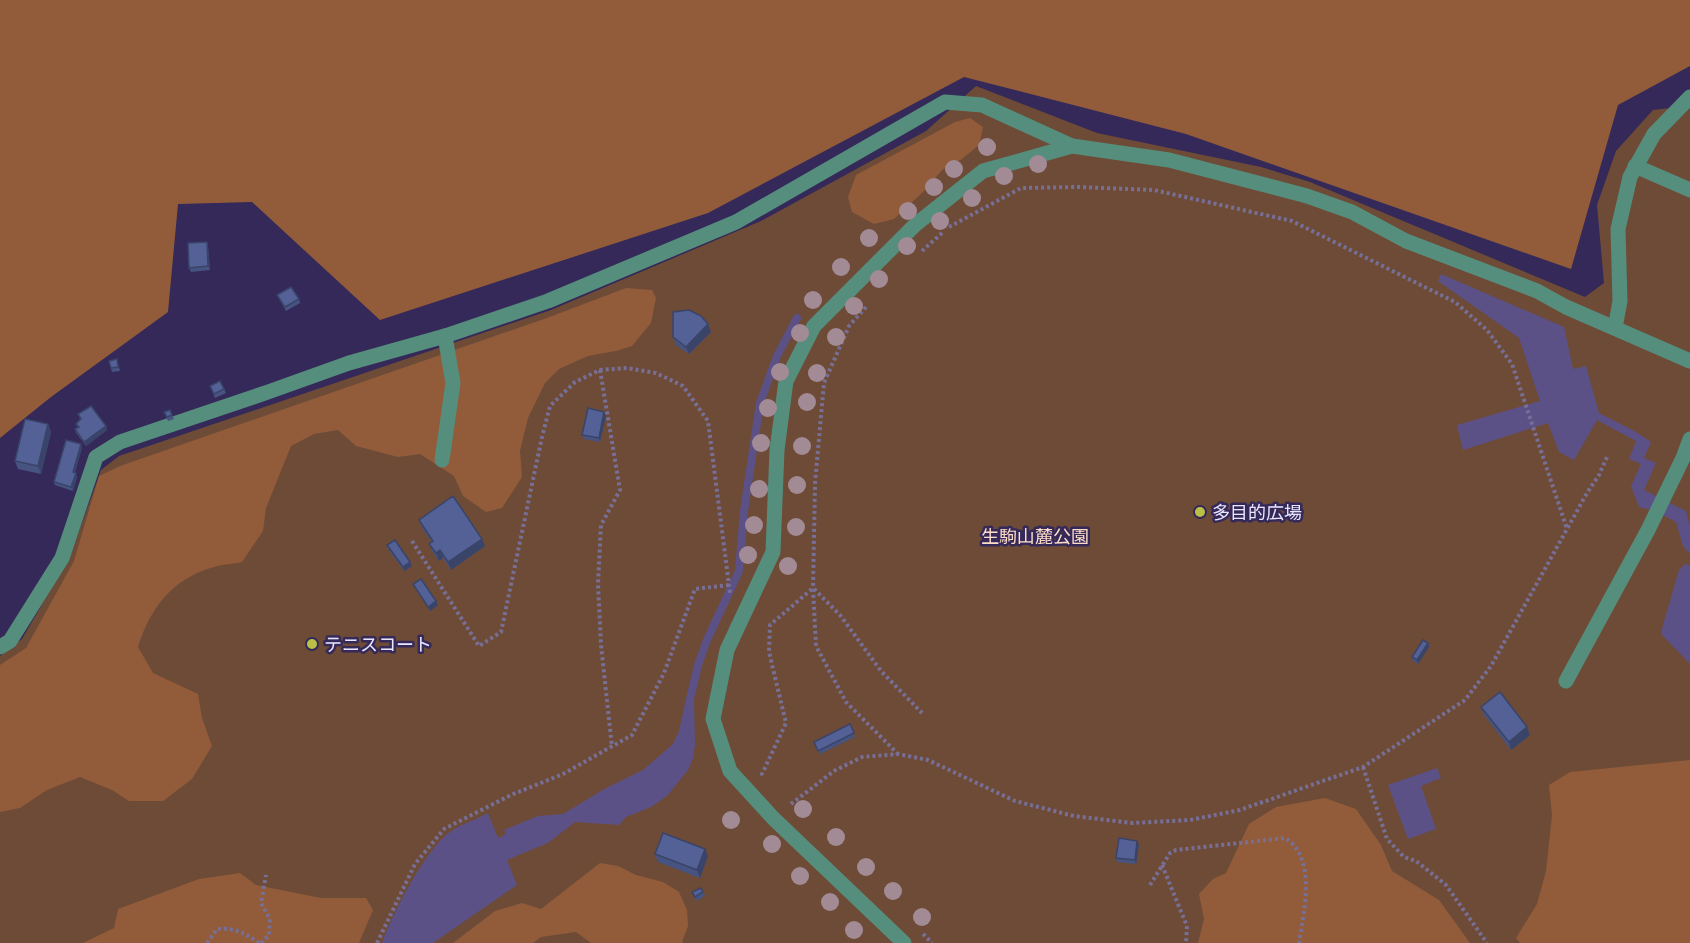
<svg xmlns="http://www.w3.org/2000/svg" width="1690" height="943" font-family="'IBM Plex Sans','Noto Sans JP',sans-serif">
<rect width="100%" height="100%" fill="#342959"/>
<!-- green -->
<path fill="#6d4b37" d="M976 86 1097 133 1261 167 1310 182 1585 297 1604 283 1597 205 1616 151 1653 110 1690 106V943H0V656L22 639 70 556 101 470 119 456 551 310 761 221 926 131Z"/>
<!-- forest -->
<g fill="#925c3a">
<path d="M0 0H1690V66L1618 105 1571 269 1186 134 964 77 708 213 380 320 252 202 178 204 168 312 51 397 0 438Z"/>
<path d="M970 118 983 127 979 145 962 159 942 170 925 190 894 219 874 224 852 212 848 197 856 175 955 122Z"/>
<path d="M626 288 652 290 656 298 651 323 632 346 616 351 588 356 559 369 545 383 528 418 520 451 522 477 502 508 486 512 463 496 454 476 420 454 398 457 356 446 338 430 314 434 291 446 266 508 263 531 242 562C233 564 223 564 214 567 173 578 150 608 138 647L153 673 198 694 202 718 212 746 192 779 163 801H129L112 790 80 777 47 790 20 808 0 812V665L26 648 74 561 99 476 120 466 547 318Z"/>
<path d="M1690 760V943H1520L1516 938 1537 904 1546 871 1552 815 1549 785 1570 772Z"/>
<path d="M1325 798 1356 809 1381 845 1392 871 1439 900 1470 943H1198L1204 919 1199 894 1213 879 1226 873 1249 824 1276 807Z"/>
<path d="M600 863 618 866 636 875 663 882 679 892 687 910 688 926 682 942 683 943H591L576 932 541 937 533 943H453L495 911 522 903 541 909Z"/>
<path d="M240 873 256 885 321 898H366L373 910 359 943H83L114 928 118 909 199 879Z"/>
</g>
<!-- water -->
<g fill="#5c5187">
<path d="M1441 274 1564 327 1573 369 1586 366 1599 413 1636 432 1651 442 1644 458 1656 463 1644 490 1686 511 1690 527V554L1683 546 1676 522 1655 511 1639 507 1631 486 1641 464 1629 459 1636 441 1597 420 1574 460 1559 452 1548 423 1463 450 1457 425 1540 401 1519 338 1438 281Z"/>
<path d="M1686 563 1690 567V664L1662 635 1661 632 1679 570Z"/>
<path d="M686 699 694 700 695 745 693 758 688 770 667 796 651 807 626 817 619 825 575 822 548 843 507 860 517 885 433 943H382C393 913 422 856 446 835 458 825 475 820 488 813L498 838 506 834 504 830 538 816 563 814 606 788 643 770 673 744 679 731Z"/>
<path d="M1437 768 1441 778 1421 786 1436 829 1408 839 1388 785Z"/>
</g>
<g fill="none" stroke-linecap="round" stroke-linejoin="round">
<!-- stream -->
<path stroke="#5c5187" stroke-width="8" d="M690 699 698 665 707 640 739 571 744 511 760 403 777 356 797 318"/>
<!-- path -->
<g stroke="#786f97" stroke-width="4" stroke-dasharray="3 3" stroke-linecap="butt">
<path d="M949 227 1021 188 1078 187 1154 190 1292 221 1455 302 1487 330 1512 364 1567 529"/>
<path d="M922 251 943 232"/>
<path d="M866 307 849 326 824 383 815 483 813 588 816 646 846 702 898 754"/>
<path d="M600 370 620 490 601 525 598 584 601 645 612 747"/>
<path d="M412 541 479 646 501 632 542 437 550 406 575 382 600 370 627 368 656 373 683 386 708 421 730 593"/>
<path d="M1363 767 1387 839 1404 857 1416 861 1446 885 1487 943"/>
<path d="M763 775 762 774 786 723 769 652 770 625 813 588 840 615 881 671 922 713"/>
<path d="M791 804 834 771 862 757 898 754 928 760 1015 801 1074 816 1132 823 1190 820 1240 810 1363 767 1465 700 1491 666 1587 493 1599 475 1607 457"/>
<path d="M1162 865 1187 926 1186 943"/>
<path d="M1150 885 1170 853 1176 850 1285 838C1317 857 1304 913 1299 943"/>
<path d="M923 934 932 943"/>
<path d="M207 943 217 929C235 928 243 932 259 943"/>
<path d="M261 943 269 935 270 919 261 903 266 875"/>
<path d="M377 943 415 864 444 829 511 795 563 774 632 735 664 673 695 589 729 585"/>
</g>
<!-- minor -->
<g stroke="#568e7d" stroke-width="15">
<path d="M1635 166 1690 190"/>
<path d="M1615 328 1620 301 1618 229 1630 177 1654 134 1690 97"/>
<path d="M442 460 453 383 445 336"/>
<path d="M0 647 10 641 62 558 96 457 120 442 268 392 349 363 445 336 548 301 736 222 945 102 982 105 1072 146 1169 160 1307 196 1352 212 1406 241 1537 291 1566 307 1690 361"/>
<path d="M1566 681 1648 530 1683 458 1690 439"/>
<path d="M904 943 773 818 730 771 713 719 727 650 773 552 777 450 786 381 814 326 915 225 983 171 1072 146"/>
</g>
</g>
<!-- trees -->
<g fill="#a38b96">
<circle cx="987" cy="147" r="9"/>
<circle cx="1038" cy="164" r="9"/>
<circle cx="954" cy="169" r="9"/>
<circle cx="1004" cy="176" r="9"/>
<circle cx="934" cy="187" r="9"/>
<circle cx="972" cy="198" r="9"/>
<circle cx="908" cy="211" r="9"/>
<circle cx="940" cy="221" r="9"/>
<circle cx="869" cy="238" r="9"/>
<circle cx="907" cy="246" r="9"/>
<circle cx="841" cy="267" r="9"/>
<circle cx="879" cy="279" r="9"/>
<circle cx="813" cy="300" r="9"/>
<circle cx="854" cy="306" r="9"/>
<circle cx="800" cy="333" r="9"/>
<circle cx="836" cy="337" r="9"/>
<circle cx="780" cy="372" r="9"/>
<circle cx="817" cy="373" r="9"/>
<circle cx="807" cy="402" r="9"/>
<circle cx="768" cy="408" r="9"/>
<circle cx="761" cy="443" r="9"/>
<circle cx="802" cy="446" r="9"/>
<circle cx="797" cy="485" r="9"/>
<circle cx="759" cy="489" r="9"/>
<circle cx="754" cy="525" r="9"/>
<circle cx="796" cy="527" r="9"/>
<circle cx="748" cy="555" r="9"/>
<circle cx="788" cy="566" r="9"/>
<circle cx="803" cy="809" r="9"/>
<circle cx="731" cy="820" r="9"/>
<circle cx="836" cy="837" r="9"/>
<circle cx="772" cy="844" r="9"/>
<circle cx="866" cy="867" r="9"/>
<circle cx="800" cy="876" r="9"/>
<circle cx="893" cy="891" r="9"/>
<circle cx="830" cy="902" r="9"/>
<circle cx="922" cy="917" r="9"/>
<circle cx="854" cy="930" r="9"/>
</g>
<!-- wall -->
<g fill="#475381">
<path d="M207 242 208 246 210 270 191 272 189 268Z"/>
<path d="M277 295 299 299 300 303 286 311Z"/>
<path d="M711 332 689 354 676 345 673 337Z"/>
<path d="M118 363 120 371 112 372 111 368Z"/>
<path d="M210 386 224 389 226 393 215 398Z"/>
<path d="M170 410 174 419 168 421 164 412Z"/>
<path d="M78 414 106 426 107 430 86 446 76 433 75 429 78 428 76 424 80 419Z"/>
<path d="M606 416 600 442 584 439 582 435Z"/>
<path d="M48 424 51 432 41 474 18 469 15 461Z"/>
<path d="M82 448 75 472 77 477 73 491 55 485 54 482Z"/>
<path d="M419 520 485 546 451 570 443 558 439 561 432 551 429 544 432 542 422 528Z"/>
<path d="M387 545 410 562 412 566 404 571 388 549Z"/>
<path d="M413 584 436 601 438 605 430 611 415 588Z"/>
<path d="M1428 643 1429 647 1418 664 1413 661 1412 657Z"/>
<path d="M1481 707 1527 727 1530 735 1511 750 1484 715Z"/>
<path d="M850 724 855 737 820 754 814 742Z"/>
<path d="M1139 845 1136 864 1117 862 1116 858Z"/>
<path d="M655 854 708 856 700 878 658 862Z"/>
<path d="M692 892H703L705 896 696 901Z"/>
</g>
<!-- shaded-wall -->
<g fill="#3a4469">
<path d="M207 242 208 246 210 270 208 266Z"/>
<path d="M708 324 711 332 689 354 686 347Z"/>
<path d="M604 412 606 416 600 442 599 438Z"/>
<path d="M48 424 51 432 41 474 38 466Z"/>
<path d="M106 426 107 430 86 446 84 442Z"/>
<path d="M81 444 82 448 74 476 73 472Z"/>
<path d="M76 473 77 477 73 491 71 487Z"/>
<path d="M482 539 485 546 451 570 448 562Z"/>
<path d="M440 550 443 558 439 561 436 553Z"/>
<path d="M410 562 412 566 404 571 403 567Z"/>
<path d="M436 601 438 605 430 611 428 607Z"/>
<path d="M1428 643 1429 647 1418 664 1417 660Z"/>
<path d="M1527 727 1530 735 1511 750 1509 742Z"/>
<path d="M1137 841 1139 845 1136 864 1135 860Z"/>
<path d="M705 849 708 856 700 878 697 870Z"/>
</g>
<!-- building -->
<g fill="#536196" stroke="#3a4469" stroke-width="1.5">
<path d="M207 242 208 266 189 268 188 243Z"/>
<path d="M291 287 299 299 285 307 277 295Z"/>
<path d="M689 310 701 316 708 324 686 347 673 337V312Z"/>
<path d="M117 359 118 367 111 368 109 361Z"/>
<path d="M220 381 224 389 214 394 210 386Z"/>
<path d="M91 406 106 426 84 442 75 429 79 427 76 424 81 419 78 414Z"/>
<path d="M588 408 604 412 599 438 582 435Z"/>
<path d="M170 410 172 415 167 417 164 412Z"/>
<path d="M25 419 48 424 38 466 15 461Z"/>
<path d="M66 440 81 444 73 472 76 473 71 487 54 482Z"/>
<path d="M453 496 482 539 448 562 440 550 436 553 429 544 433 541 419 520Z"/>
<path d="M395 540 410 562 403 567 387 545Z"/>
<path d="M421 579 436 601 428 607 413 584Z"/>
<path d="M1423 640 1428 643 1417 660 1412 657Z"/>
<path d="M1500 692 1527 727 1509 742 1481 707Z"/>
<path d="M850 724 854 733 818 751 814 742Z"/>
<path d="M663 833 705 849 697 870 655 854Z"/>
<path d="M1119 838 1137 841 1135 860 1116 858Z"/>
<path d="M701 888 703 892 695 897 692 892Z"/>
</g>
<!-- markers -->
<g fill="#bac045" stroke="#342959" stroke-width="2">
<circle cx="1200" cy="512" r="6"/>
<circle cx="312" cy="644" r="6"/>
</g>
<g text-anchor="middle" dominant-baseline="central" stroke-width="5" stroke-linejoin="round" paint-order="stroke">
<!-- poi labels -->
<g font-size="18" fill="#e9e5fe" stroke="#342959" text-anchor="start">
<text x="1212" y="512">多目的広場</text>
<text x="324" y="644">テニスコート</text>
</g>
<!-- park labels -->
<g font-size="18" fill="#fedcc8" stroke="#342959">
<text x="1035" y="536">生駒山麓公園</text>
</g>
</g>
</svg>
